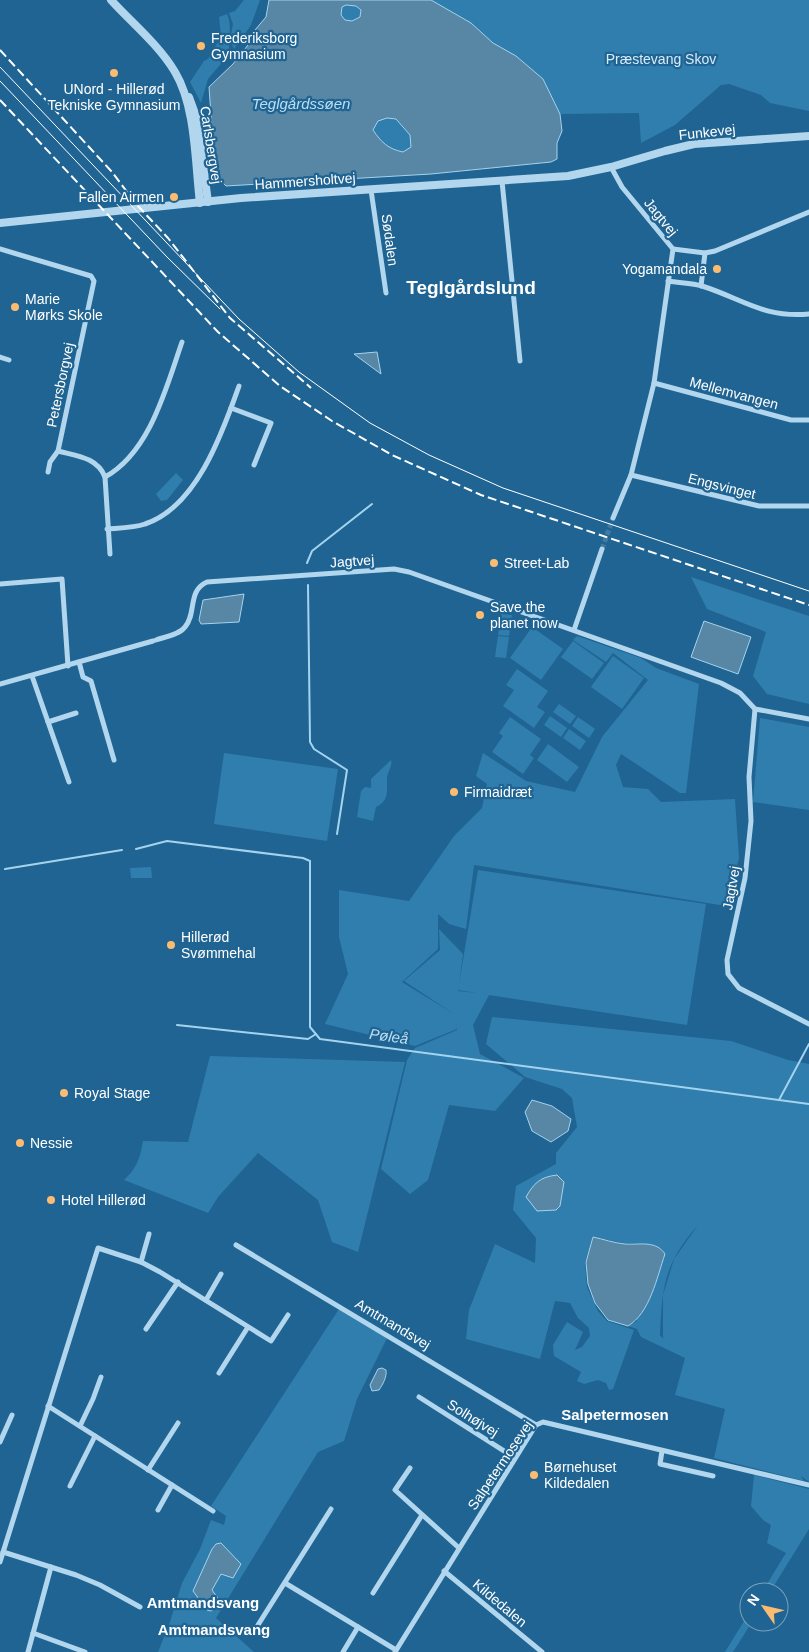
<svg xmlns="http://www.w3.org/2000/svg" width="809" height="1652" font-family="Arial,sans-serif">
<rect width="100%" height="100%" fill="#1f6492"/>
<!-- green -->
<g fill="#307ead" fill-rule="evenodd">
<path d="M244 0H260L251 25 234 49 230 40 233 24 229 13 235 11Z"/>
<path d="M431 0H809V111L770 103 761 95 729 84 721 85 675 125 641 143 639 113 560 114 543 79 516 56 493 43 471 23Z"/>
<path d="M346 5 356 6 361 10 360 17 352 21 345 20 341 15 342 7Z"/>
<path d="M227 14C233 27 227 39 230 53L208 79 201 103 190 82 204 61 208 59 221 37 219 17Z"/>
<path d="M387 118 396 119 410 135 411 147 403 152C388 149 381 142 373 130L378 121Z"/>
<path d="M176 473 183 480 167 500 161 501 156 494Z"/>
<path d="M691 577 809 616V704L767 694 753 676 766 632 707 609Z"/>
<path d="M501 614 512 615 509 636 498 635Z"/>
<path d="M532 627 563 649 541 680 510 658Z"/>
<path d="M498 636 509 637 506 658 495 657Z"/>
<path d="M577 636 641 658 656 668 699 684 686 793H680L621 754 616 765 623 787 648 789 661 802 735 799 739 858 726 906 474 865 466 929 449 924 438 914V949L402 982 454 1014 404 981 440 950 439 929 463 954 458 991 477 993 458 990 478 870 706 904 687 1025 489 995 473 1025 480 1054 524 1078 495 1111 449 1105 428 1180 410 1194 381 1169 407 1060 415 1048 457 1030 456 1021 457 1029 415 1046 325 1024 348 974 339 937V890L409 901 454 836 482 808 487 784 476 776 483 753 526 781 575 792 602 737 648 680 613 653 606 662 573 640Z"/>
<path d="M573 641 604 663 592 679 561 657Z"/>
<path d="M613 656 644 678 622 709 591 687Z"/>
<path d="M517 669 548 691 537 707 545 712 534 728 503 706 514 690 506 685Z"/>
<path d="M559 704 576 716 570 724 553 712Z"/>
<path d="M550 716 567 728 561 737 544 725Z"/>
<path d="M510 717 541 739 530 755 534 758 523 774 492 752 503 736 499 733Z"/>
<path d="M578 717 595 729 589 738 572 726Z"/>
<path d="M760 718 809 727V810L753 802Z"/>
<path d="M569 729 586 741 580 750 563 738Z"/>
<path d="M548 744 579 767 567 782 537 760Z"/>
<path d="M224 753 338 769 327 841 214 824Z"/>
<path d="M391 760C393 766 387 772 387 779 387 790 389 802 376 807L373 821 357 817 361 791 365 787 371 788V779Z"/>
<path d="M151 867 152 878H131L130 868Z"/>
<path d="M492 1017 731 1041 788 1060 809 1064V1482L801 1476 804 1481 714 1458 725 1409 675 1395 685 1358 641 1337 637 1329 628 1326 636 1322 665 1254C656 1240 639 1245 624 1243 614 1242 603 1238 593 1237L585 1262 587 1287 598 1311 607 1321 634 1330 613 1389 609 1390 606 1383 598 1380 584 1384 577 1381 581 1372 554 1356 553 1345 567 1322 583 1332 575 1350 582 1347 590 1336 589 1328 578 1318 570 1303 555 1301 540 1359 466 1339 469 1310 495 1244 535 1263 536 1238 513 1210 516 1186 556 1164V1153L577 1127 572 1098 562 1089 525 1077 486 1044ZM698 1225 674 1259 663 1295V1337L665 1339 660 1336C662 1286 664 1264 698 1225Z"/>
<path d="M210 1056 405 1062 358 1252 332 1242 318 1200 258 1153 218 1197 208 1213 124 1180C137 1168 140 1158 143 1141L188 1142Z"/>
<path d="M339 1309 387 1338 357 1399 344 1441 318 1452 216 1618 254 1652H158L170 1622 182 1583 200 1549 211 1520 224 1525 226 1516 211 1506Z"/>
<path d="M754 1475 809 1489V1529L770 1592H762L786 1553 767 1543 771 1525 763 1520 751 1506Z"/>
<path d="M749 1613V1622H752L733 1652H725Z"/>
</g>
<!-- water -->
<g fill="#5886a5" stroke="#a4d3ef" fill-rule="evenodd">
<path d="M269 0H431L471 23 493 43 516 56 543 79 560 114 562 131 557 143V159L551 162 431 174 226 186 220 180 215 171 209 87 233 64 248 45 255 30 266 17ZM346 5 356 6 361 10 360 17 352 21 345 20 341 15 342 7ZM387 118 396 119 410 135 411 147 403 152C388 149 381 142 373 130L378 121Z"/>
<path d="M377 352 381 374 354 354Z"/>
<path d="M244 594 239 622 201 624 199 620 203 600Z"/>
<path d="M704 621 751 637 738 674 691 657Z"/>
<path d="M532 1100 552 1106 571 1119 568 1131 551 1142 532 1131 525 1112Z"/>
<path d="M557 1175 564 1182 560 1206 556 1210 537 1211 526 1197C534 1183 540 1177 557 1175Z"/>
<path d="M593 1237C603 1239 614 1243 625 1244 639 1245 656 1240 665 1254 657 1277 650 1313 628 1326L608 1320 595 1303 588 1284 586 1262Z"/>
<path d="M382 1368 386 1370C387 1377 383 1384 379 1390L372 1391 370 1385 378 1369Z"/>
<path d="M221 1543 241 1564 233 1578 221 1574 212 1590 220 1601 218 1606 211 1611 207 1610 193 1591 212 1549 216 1544Z"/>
</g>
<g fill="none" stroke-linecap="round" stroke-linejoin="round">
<!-- stream -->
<g stroke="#a4d3ef" stroke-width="2">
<path d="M307 563 312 551 372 504"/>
<path d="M308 585 310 742 314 749 347 770 337 834"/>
<path d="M136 849 167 841 303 858 310 861V1027L320 1039 809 1104"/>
<path d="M5 869 122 850"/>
<path d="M177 1025 308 1039 316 1034"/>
<path d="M779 1100 809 1044"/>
</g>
<!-- minor-tunnel -->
<path stroke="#417ba2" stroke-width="5" stroke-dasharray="5 2.5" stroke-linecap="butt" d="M602 549 613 518"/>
<!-- minor -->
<g stroke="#b1d6ed" stroke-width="5">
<path d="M611 167 622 187 673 249 654 383 631 475 613 518"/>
<path d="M502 181 520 361"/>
<path d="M371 190 386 293"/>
<path d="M0 249 91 276 94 281 58 451 50 462 48 472"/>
<path d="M673 249 705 253 715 251 809 212"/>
<path d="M668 281C679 283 692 283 702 286 743 299 763 318 809 314"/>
<path d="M701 286 705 253"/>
<path d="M0 357 9 360"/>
<path d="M654 383 791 420H809"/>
<path d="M231 408 271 423 254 465"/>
<path d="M58 451C76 456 97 457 105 477L110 554"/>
<path d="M631 475 759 506H809"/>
<path d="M105 477C150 452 166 388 182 342"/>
<path d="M107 529C120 528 134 528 145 524 197 507 223 431 239 386"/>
<path d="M0 584 62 579 68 666"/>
<path d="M574 630 602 549"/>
<path d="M156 640C164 637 179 635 185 627 197 613 187 591 207 582L394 569 409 572 721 683 740 693 755 709 809 719"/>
<path d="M79 662 83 677 91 681 114 760"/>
<path d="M32 676 69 782"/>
<path d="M0 684 153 641"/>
<path d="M755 709 749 777 751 821 745 878 727 960 728 974 739 988 809 1024"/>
<path d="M48 722 76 713"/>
<path d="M236 1245 536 1425"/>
<path d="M141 1262 149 1234"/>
<path d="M206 1300 221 1274"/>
<path d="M146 1329 178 1282"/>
<path d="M219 1373 248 1327"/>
<path d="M419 1397 515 1458"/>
<path d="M48 1406 213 1511"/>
<path d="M80 1426 93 1399 101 1377"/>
<path d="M0 1442 12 1415"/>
<path d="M662 1451 660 1464 713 1476"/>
<path d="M410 1468 395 1490 459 1548"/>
<path d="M148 1470 178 1423"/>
<path d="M70 1486 95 1436"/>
<path d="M158 1510 172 1485"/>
<path d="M3 1552 76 1575 100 1585 140 1607"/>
<path d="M0 1562 98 1248 141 1262 160 1272 271 1341 288 1315"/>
<path d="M444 1571 542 1652"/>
<path d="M285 1583 396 1650"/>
<path d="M373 1593 422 1515"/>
<path d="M258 1625 331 1509"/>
<path d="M33 1633 85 1652"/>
<path d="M28 1652 51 1567"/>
<path d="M343 1652 358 1627"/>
<path d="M395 1652 536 1425 543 1422 809 1485"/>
</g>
<!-- tertiary -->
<g stroke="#b1d6ed" stroke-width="8">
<path d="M111 0C132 23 159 45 175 72 196 107 195 162 200 203"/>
<path d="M189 97 197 119 208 202"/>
<path d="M0 223 241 198 568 176 611 167 665 151 694 144 809 136"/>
</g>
<!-- tram -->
<g stroke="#fff" stroke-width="1">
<path d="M0 67 239 319 299 372 370 423 429 455 503 488 809 591"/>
<path d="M0 81 167 257 220 309"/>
</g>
<!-- rail -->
<g stroke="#fff" stroke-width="2" stroke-dasharray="9 4" stroke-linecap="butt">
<path d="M0 50 112 172 137 205 168 238 230 318 311 388"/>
<path d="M0 100 218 332 280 386 332 421 392 455 481 495 809 605"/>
</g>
</g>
<!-- markers -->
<g fill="#fbbc71" stroke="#1f6492" stroke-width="2">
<circle cx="201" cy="46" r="5"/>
<circle cx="114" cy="73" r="5"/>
<circle cx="174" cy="197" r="5"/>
<circle cx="717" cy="269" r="5"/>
<circle cx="15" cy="307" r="5"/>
<circle cx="494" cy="563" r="5"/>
<circle cx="480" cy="615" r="5"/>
<circle cx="454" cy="792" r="5"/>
<circle cx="171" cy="945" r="5"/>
<circle cx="64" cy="1093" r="5"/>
<circle cx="20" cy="1143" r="5"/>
<circle cx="51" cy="1200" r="5"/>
<circle cx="534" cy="1475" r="5"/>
</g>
<g text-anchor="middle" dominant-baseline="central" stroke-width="4.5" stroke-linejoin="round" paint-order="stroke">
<!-- poi labels -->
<g font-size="14" fill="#fff" stroke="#1f6492" text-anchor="start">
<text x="211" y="38">Frederiksborg<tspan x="211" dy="16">Gymnasium</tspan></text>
<text x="114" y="89" text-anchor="middle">UNord - Hillerød<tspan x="114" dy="16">Tekniske Gymnasium</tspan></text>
<text x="164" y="197" text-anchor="end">Fallen Airmen</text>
<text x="707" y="269" text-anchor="end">Yogamandala</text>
<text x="25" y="299">Marie<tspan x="25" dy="16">Mørks Skole</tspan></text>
<text x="504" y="563">Street-Lab</text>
<text x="490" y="607">Save the<tspan x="490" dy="16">planet now</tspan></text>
<text x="464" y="792">Firmaidræt</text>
<text x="181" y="937">Hillerød<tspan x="181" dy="16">Svømmehal</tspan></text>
<text x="74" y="1093">Royal Stage</text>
<text x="30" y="1143">Nessie</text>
<text x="61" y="1200">Hotel Hillerød</text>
<text x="544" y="1467">Børnehuset<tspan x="544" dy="16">Kildedalen</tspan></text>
</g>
<!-- park labels -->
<g font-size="14" fill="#d7ecfa" stroke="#1f6492">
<text x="661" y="59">Præstevang Skov</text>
</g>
<!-- street labels -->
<g font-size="14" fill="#fff" stroke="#1f6492">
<text transform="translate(707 132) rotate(-6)">Funkevej</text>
<text transform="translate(211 145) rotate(81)">Carlsbergvej</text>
<text transform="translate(305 181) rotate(-4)">Hammersholtvej</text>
<text transform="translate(661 217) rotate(51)">Jagtvej</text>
<text transform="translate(390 240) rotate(82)">Sødalen</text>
<text transform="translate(60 385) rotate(-78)">Petersborgvej</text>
<text transform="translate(734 393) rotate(15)">Mellemvangen</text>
<text transform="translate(722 486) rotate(14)">Engsvinget</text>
<text transform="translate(352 561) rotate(-4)">Jagtvej</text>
<text transform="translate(731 888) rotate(-80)">Jagtvej</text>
<text transform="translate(393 1324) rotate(31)">Amtmandsvej</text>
<text transform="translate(473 1418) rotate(32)">Solhøjvej</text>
<text transform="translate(500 1465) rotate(-56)">Salpetermosevej</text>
<text transform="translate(500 1603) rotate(40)">Kildedalen</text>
</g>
<!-- water labels -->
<g font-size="15" font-style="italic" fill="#bddff4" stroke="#1f6492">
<text x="301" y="103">Teglgårdssøen</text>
<text transform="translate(389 1036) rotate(8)">Pøleå</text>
</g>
<!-- neighbourhood labels -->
<g font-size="15" font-weight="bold" fill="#fff" stroke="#1f6492">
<text x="615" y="1414">Salpetermosen</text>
<text x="203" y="1602">Amtmandsvang</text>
<text x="214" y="1629">Amtmandsvang</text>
</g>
<!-- district labels -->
<g font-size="19" font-weight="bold" fill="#fff" stroke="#1f6492">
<text x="471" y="287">Teglgårdslund</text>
</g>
</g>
<!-- north arrow -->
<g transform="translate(764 1607) rotate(304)"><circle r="24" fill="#1f6492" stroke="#79a2be"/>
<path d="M0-4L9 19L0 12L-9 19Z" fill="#fbbc71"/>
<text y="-8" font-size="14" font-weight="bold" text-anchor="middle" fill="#ffffff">N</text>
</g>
</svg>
